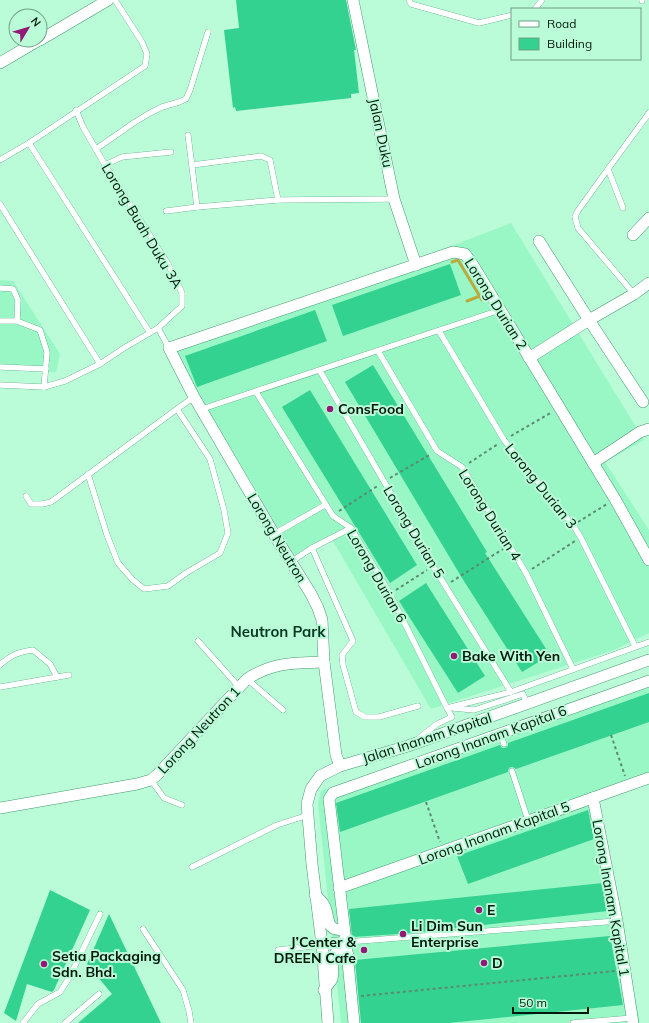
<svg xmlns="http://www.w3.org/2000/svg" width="649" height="1023" font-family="Mulish,sans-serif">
<rect width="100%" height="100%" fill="#bafcd8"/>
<!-- built -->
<g fill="#99f7c6">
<path d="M511 223 644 440 605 462 649 530V633L614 650 431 709 333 541 285 559 166 356Z"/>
<path d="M0 280 13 281 60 354 56 372 0 370Z"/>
<path d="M649 675V774L594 794 612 869 640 1023H341L318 804 321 791Z"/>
</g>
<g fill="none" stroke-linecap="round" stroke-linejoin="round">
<!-- stream -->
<g stroke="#bbaa3d" stroke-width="3">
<path d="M452 262 458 260 482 300"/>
<path d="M467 301 480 296"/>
</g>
</g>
<!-- building -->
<g fill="#33d290">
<path d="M236 0H346L356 50H354L359 93 351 94V98L236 111 235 107 233 108 224 30 239 28Z"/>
<path d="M450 264 461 295 343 336 332 305Z"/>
<path d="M315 310 327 341 197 387 185 356Z"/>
<path d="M373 365 487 552 485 553 550 655 522 672 462 578 345 382Z"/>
<path d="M310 390 417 565 390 583 282 407Z"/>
<path d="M426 583 485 676 458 693 399 601Z"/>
<path d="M649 693V722L516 769 513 767H510L508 770V772L340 832 336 803 500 745 502 748H505L508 746V743Z"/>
<path d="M588 810 594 839 468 884 457 856Z"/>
<path d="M603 883 608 911 413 933 352 937 349 909Z"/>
<path d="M50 890 90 910 54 990 52 992 27 984 16 1021 4 1013Z"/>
<path d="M109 914 161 1023H78L112 994 87 964Z"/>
<path d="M610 936 623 1005 449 1023H361L355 960Z"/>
</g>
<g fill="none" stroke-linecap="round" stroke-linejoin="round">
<!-- service casing -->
<g stroke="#459971" stroke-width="6">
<g id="service">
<path d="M409 0 411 4 479 23 512 15"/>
<path d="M642 0V1"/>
<path d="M535 9 542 0"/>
<path d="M188 135 197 207"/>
<path d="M29 143 150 333"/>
<path d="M96 149 135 122 150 113 162 107 179 102 186 99 190 90 208 32"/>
<path d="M0 160 29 143 145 66 147 54 142 42 115 0"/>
<path d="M105 165 122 157 171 152"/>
<path d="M192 165 261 156 270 160 278 200"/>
<path d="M608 169 577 212 575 217 578 228 634 294"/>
<path d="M0 204 100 364"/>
<path d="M623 208 608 169 649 113"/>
<path d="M166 211 197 207 278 200 394 199"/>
<path d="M0 288 13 289 18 300 17 321 40 330 47 352 44 387"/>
<path d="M0 321H17"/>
<path d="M158 328 169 348"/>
<path d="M439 331 504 440 573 525 581 538 635 646"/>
<path d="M378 351 437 451 462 467 526 573 573 669"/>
<path d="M0 367 46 369"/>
<path d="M320 371 433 566 511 692"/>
<path d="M0 385 44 387 65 381 100 364 124 348 158 328 182 306V293L168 264 105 165 83 127 76 110"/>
<path d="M256 392 333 516 351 528 390 594 447 708 452 717 437 724 418 739"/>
<path d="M202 409 500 310"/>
<path d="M88 474 107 535 118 563 132 579 144 589 168 586 186 573 220 553 228 533 224 510 210 459 177 409"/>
<path d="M26 496 31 504H42L51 502 177 409 194 397"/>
<path d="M274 534 325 505"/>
<path d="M312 548 353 641 342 655 343 665 356 712 365 717H379L418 706"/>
<path d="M292 561 312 548 351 528"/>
<path d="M198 641 239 687"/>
<path d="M0 665C11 655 18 652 33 650L50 664 57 677"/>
<path d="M247 679 283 710"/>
<path d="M0 687 69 675"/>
<path d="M447 708 511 692 649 642"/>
<path d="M453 708 474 710 523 694 527 704"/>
<path d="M500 734 504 744"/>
<path d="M512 771 528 820"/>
<path d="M151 780 164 798 182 805"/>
<path d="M192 867 277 825 308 815"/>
<path d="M143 929 183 990 189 1011 191 1023"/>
<path d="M346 942 617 921"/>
<path d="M278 950 322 945"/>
<path d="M23 1023 38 1004 60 992 69 978 100 914"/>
<path d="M65 1023 99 994"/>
<path d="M573 1023 633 1018"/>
</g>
</g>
<!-- minor casing -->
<g stroke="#459971" stroke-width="12">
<g id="minor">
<path d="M353 0 394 199 416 265"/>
<path d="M40 40 108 0"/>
<path d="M0 63 39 40"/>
<path d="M633 235 649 218"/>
<path d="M539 241 589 320 643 402"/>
<path d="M529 358 589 320 634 294 649 283"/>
<path d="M593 463 640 432 649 429"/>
<path d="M340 766 336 755 324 662 322 620 318 608 311 594 278 541 194 397 169 348 453 252 465 254 473 265 615 499 649 560"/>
<path d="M593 798 617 921 633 1023"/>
<path d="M0 808 137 784 151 780 157 775 247 679C273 662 294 663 324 662"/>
<path d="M339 888 649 778"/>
<path d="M315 895C318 898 322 901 324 905 330 914 324 933 344 929"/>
<path d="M322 945 346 942"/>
<path d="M324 990C326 986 330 983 332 979 335 969 327 954 341 951L348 955"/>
<path d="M328 1023 322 945 312 864 307 804 311 789 320 776 340 766 408 746 649 660"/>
<path d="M354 1023 346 942 329 799 333 793 649 681"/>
</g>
</g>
<!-- path -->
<g stroke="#5d8a72" stroke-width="2" stroke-dasharray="3 3" stroke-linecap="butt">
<path d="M511 436 552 412"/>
<path d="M469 463 498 444"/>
<path d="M390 478 431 454"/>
<path d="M339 511 379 485"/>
<path d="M578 522 607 504"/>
<path d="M532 569 575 541"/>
<path d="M451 582 503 549"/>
<path d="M396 590 427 570"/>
<path d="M611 735 625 776"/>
<path d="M426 802 440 842"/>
<path d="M361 996 615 971"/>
</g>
<!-- service -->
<use href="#service" stroke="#fff" stroke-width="5.5"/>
<!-- minor -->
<use href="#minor" stroke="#fff" stroke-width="11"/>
</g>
<!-- markers -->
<g fill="#921975" stroke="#bafcd8" stroke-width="1.5">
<circle cx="330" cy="409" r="4"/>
<circle cx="454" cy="656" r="4"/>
<circle cx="479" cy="910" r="4"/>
<circle cx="403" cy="934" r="4"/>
<circle cx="364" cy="950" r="4"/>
<circle cx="484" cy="963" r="4"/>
<circle cx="44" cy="964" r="4"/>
</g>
<g text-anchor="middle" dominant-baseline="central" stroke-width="4" stroke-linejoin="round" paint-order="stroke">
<!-- street labels -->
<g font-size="14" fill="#00170c" stroke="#bafcd8">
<text transform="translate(381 133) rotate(78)">Jalan Duku</text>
<text transform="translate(142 226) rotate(59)">Lorong Buah Duku 3A</text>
<text transform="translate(496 304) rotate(58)">Lorong Durian 2</text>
<text transform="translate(541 486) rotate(51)">Lorong Durian 3</text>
<text transform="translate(490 515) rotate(58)">Lorong Durian 4</text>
<text transform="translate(414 532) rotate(59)">Lorong Durian 5</text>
<text transform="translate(277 538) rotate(59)">Lorong Neutron</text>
<text transform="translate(377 576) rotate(60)">Lorong Durian 6</text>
<text transform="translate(199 730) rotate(-47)">Lorong Neutron 1</text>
<text transform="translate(491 737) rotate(-20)">Lorong Inanam Kapital 6</text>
<text transform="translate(427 738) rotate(-18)">Jalan Inanam Kapital</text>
<text transform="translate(494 833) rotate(-20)">Lorong Inanam Kapital 5</text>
<text transform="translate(611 898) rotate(80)">Lorong Inanam Kapital 1</text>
</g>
<!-- poi labels -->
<g font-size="14" font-weight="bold" fill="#00170c" stroke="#bafcd8" text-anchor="start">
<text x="338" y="409">ConsFood</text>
<text x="462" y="656">Bake With Yen</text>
<text x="487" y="910">E</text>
<text x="411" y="926">Li Dim Sun<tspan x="411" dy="16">Enterprise</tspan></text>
<text x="356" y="942" text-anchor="end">J’Center &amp;<tspan x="356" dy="16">DREEN Cafe</tspan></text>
<text x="52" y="956">Setia Packaging<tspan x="52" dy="16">Sdn. Bhd.</tspan></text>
<text x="492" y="963">D</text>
</g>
<!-- neighbourhood labels -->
<g font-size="15" font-weight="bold" fill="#083723" stroke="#bafcd8">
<text x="278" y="631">Neutron Park</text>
</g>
</g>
<!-- legend -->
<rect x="511" y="8" width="130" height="52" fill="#bafcd8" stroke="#70a086"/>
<rect x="519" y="21" width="20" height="6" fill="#ffffff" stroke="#70a086"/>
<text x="547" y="28" font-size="12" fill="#00170c">Road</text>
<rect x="519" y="38" width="20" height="12" fill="#33d290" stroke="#70a086"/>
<text x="547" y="48" font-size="12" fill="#00170c">Building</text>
<!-- north arrow -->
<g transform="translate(28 28) rotate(52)"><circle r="19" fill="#bafcd8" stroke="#70a086"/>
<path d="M0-3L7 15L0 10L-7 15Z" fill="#921975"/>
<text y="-6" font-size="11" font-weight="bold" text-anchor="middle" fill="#00170c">N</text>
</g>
<!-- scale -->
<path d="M513 1007v6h75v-6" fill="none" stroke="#00170c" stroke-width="2"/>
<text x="519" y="1007" font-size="12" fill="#00170c" stroke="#bafcd8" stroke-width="3" paint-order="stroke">50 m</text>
</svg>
